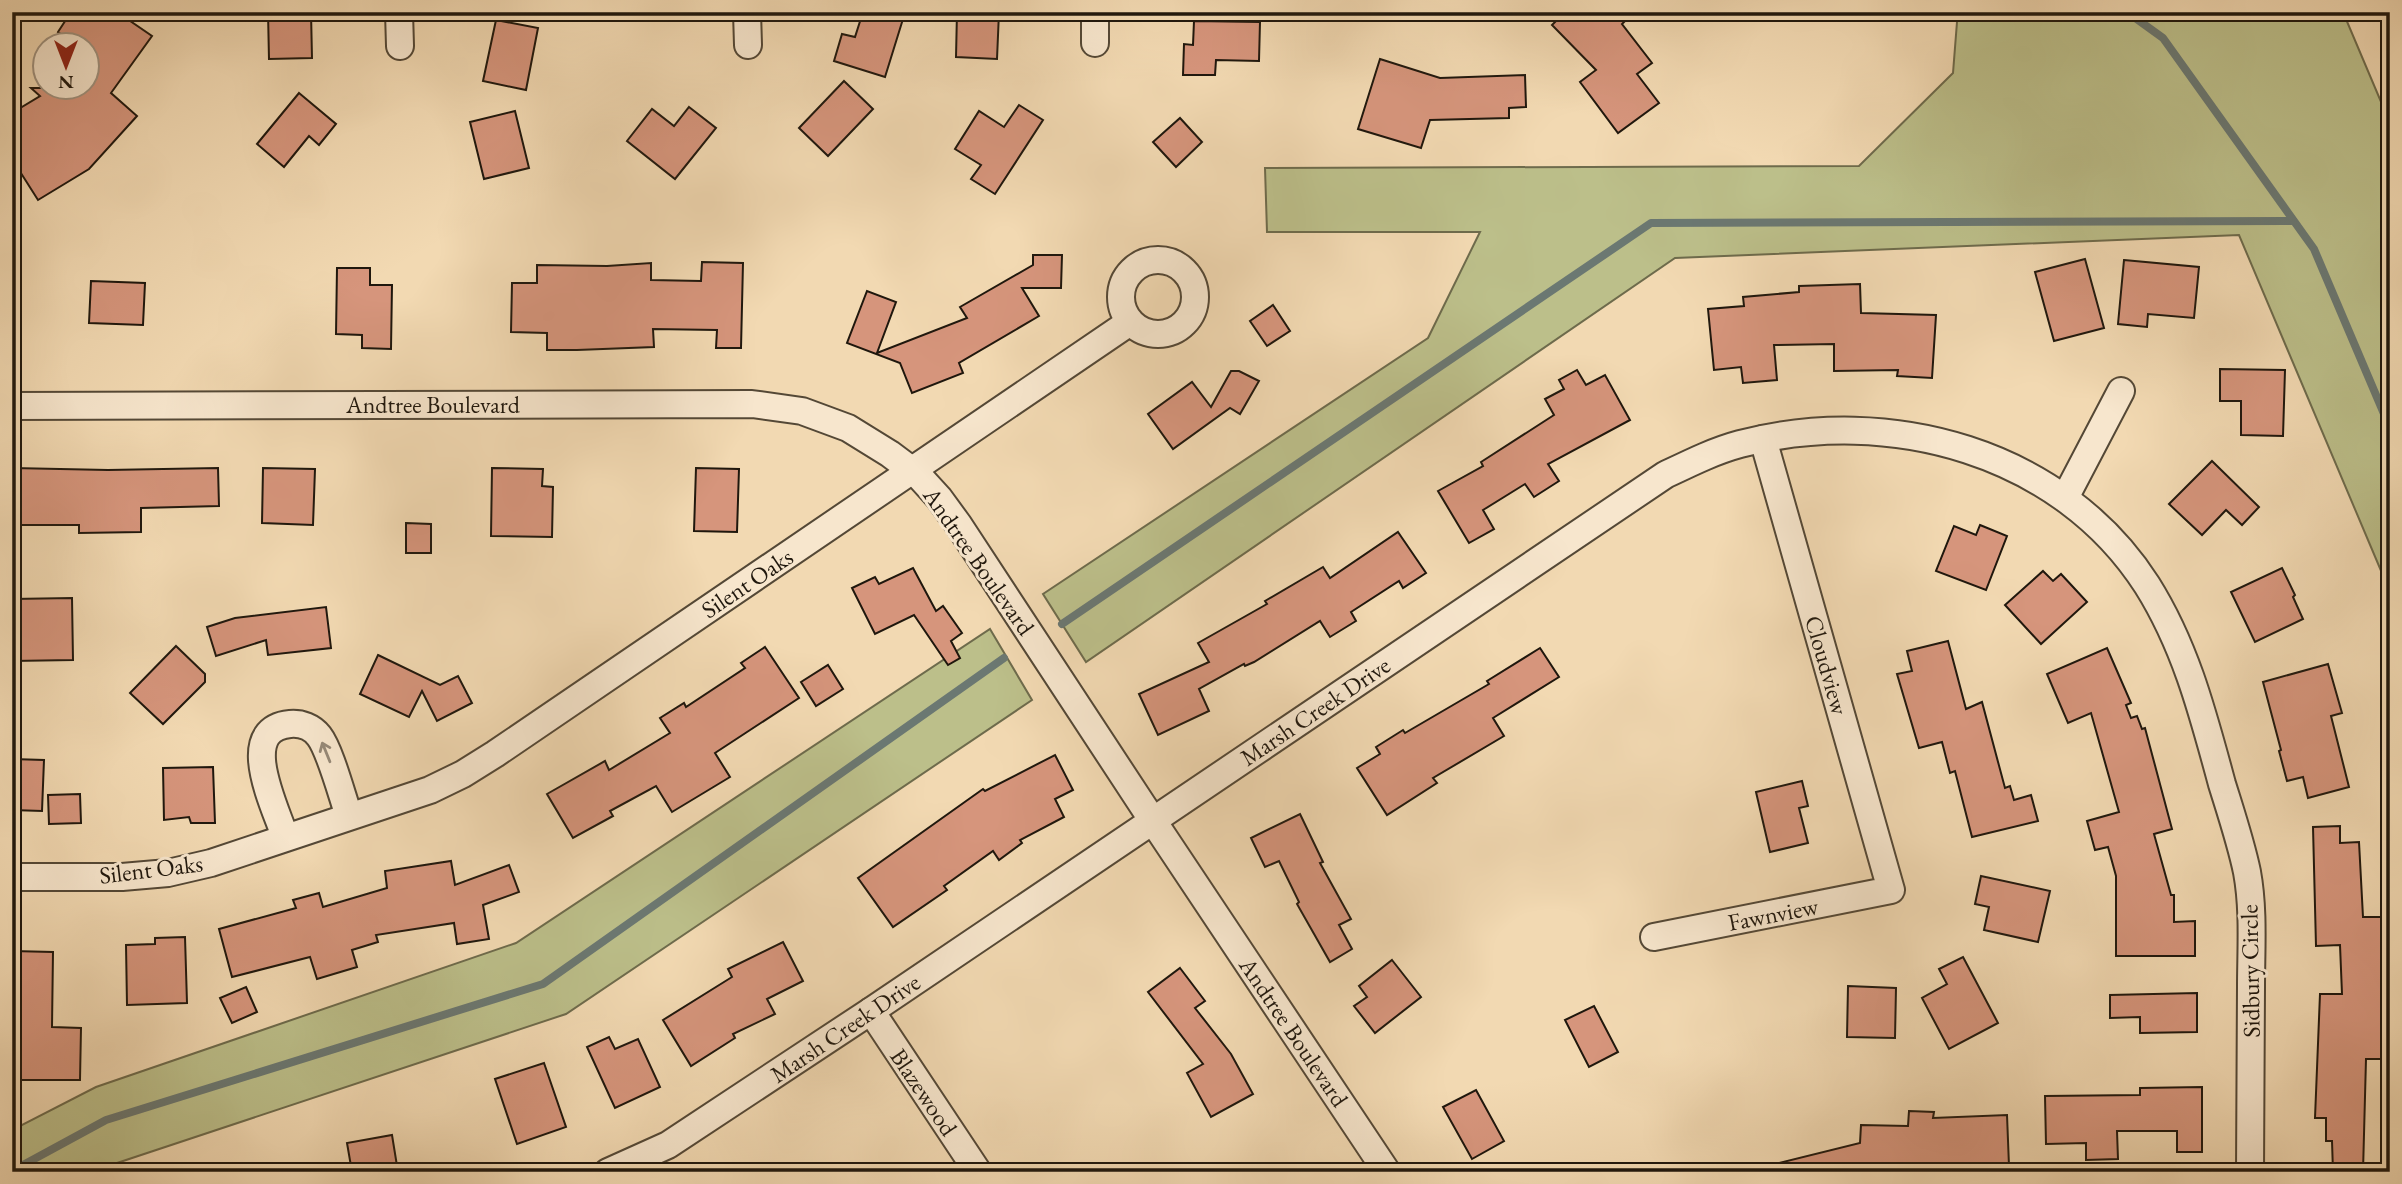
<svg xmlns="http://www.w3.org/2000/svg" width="2402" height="1184" font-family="'EB Garamond',serif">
<rect width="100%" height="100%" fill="#f2d9b2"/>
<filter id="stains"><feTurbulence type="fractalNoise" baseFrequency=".00286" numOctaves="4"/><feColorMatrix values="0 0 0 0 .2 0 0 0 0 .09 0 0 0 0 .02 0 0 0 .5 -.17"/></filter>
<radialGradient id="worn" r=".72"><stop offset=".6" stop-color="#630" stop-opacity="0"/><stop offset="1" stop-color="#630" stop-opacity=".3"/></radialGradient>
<!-- green -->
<g fill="#bcbf8a" stroke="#6e6b4c" stroke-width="2">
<path d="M1949 12H2343L2390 123V592L2239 235 1675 258 1086 662 1043 594 1428 338 1480 232H1267L1265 168 1859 166 1953 73 1957 22Z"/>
<path d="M990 629 1032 700 566 1014 105 1167 95 1172H12V1130L96 1087 516 943Z"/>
</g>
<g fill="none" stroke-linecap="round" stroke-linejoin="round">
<!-- stream -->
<g stroke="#6b7872" stroke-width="8">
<path d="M2127 12 2163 38 2314 249 2390 428"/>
<path d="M1062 624 1651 223 2293 221"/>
<path d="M12 1171 106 1120 543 984 1004 658"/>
</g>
</g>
<!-- building -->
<g fill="#d6957c" stroke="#1f170d" stroke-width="2">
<path d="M71 12H117L152 36 111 93 137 116 89 169 38 200 12 159V113L40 96 31 88H88V46H77L58 32Z"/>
<path d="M268 12H311L312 58 269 59Z"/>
<path d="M863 12H881L903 19 885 77 834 61 842 34 855 37Z"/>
<path d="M957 12H999L997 59 956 57Z"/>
<path d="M1565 12H1634L1622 24 1652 63 1637 74 1659 103 1618 133 1580 82 1596 70 1552 25Z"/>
<path d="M496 20 538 28 526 90 483 81Z"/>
<path d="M1194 21 1260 22 1259 61 1216 60 1215 75H1183L1184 44 1193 45Z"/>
<path d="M1380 59 1440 78 1525 75 1526 107 1509 108V118L1430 120 1421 148 1358 129Z"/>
<path d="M844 81 873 109 828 156 799 128Z"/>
<path d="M299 93 336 124 319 145 309 136 284 167 257 144Z"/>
<path d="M1019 105 1043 120 995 194 971 179 981 165 955 149 979 111 1004 127Z"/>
<path d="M689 107 716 128 675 179 627 141 652 109 674 126Z"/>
<path d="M515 111 529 168 484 179 470 122Z"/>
<path d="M1180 118 1202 142 1176 167 1153 142Z"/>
<path d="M1033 255H1062L1061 288H1022L1039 316 959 363 963 373 912 393 900 363 847 343 867 291 896 302 877 353 967 318 960 307 1033 265Z"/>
<path d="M2085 259 2104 328 2054 341 2035 272Z"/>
<path d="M2124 260 2199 267 2194 318 2148 314 2147 327 2118 324Z"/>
<path d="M702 262 743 263 741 348H716L717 330 653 329 654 347 577 350H547V333L511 332 512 283H537V265L607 266 651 263V280L701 281Z"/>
<path d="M337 268H370V285H392L391 349 362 348V335L336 334Z"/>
<path d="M91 281 145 283 143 325 89 323Z"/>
<path d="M1860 284 1861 313 1936 315 1932 378 1897 376 1898 370 1834 371V344L1774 345 1777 380 1743 383 1741 367 1714 370 1708 309 1744 306 1743 297 1799 292V286Z"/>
<path d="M1273 305 1290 331 1267 346 1250 321Z"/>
<path d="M2220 369 2285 370 2283 436 2241 435V401H2220Z"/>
<path d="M1577 370 1586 385 1605 375 1630 420 1548 464 1559 481 1534 497 1525 484 1483 510 1494 529 1469 543 1438 491 1483 466 1481 462 1554 415 1545 399 1564 389 1559 380Z"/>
<path d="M1231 371H1239L1259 381 1240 414 1230 408 1173 449 1148 414 1192 382 1211 407Z"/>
<path d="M2212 461 2259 507 2242 525 2226 510 2202 535 2169 504Z"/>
<path d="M12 468 108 470 218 468 219 506 141 508V532L79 533V525H12Z"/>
<path d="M263 468 315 469 313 525 262 523Z"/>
<path d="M492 468 543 469 542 486 553 487 552 537 491 536Z"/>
<path d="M696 468 739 469 737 532 694 531Z"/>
<path d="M406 523 431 524V553H406Z"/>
<path d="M1980 525 2007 536 1986 590 1936 571 1954 526 1976 535Z"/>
<path d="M1398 532 1426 573 1403 588 1399 581 1351 612 1356 621 1330 637 1320 621 1254 662 1245 666 1244 664 1199 689 1209 711 1158 735 1139 694 1209 662 1198 643 1267 604 1265 601 1323 567 1330 578Z"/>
<path d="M913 568 936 611 943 606 962 633 951 641 960 658 948 665 914 615 875 634 852 588 875 577 879 584Z"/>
<path d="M2282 568 2295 595 2293 597 2303 619 2255 642 2231 592Z"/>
<path d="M2043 571 2053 581 2061 574 2087 602 2041 644 2005 605Z"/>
<path d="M72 598 73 660 12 661V599Z"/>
<path d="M326 607 331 648 268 655 266 640 216 656 207 627 235 618Z"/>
<path d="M1948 641 1966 709 1982 702 2005 788 2010 786 2014 800 2031 795 2038 821 1972 837 1955 771 1950 773 1942 742 1919 748 1897 674 1912 671 1907 651Z"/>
<path d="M176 646 205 674V682L163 724 130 693Z"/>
<path d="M765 647 799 698 715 753 730 777 672 812 656 786 610 811 613 816 573 838 547 794 605 761 609 770 670 733 660 718 684 703 686 707 745 668 741 663Z"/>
<path d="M1540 648 1559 677 1493 718 1504 736 1433 778 1437 783 1387 815 1357 768 1380 754 1376 747 1403 730 1405 733 1489 684 1487 681Z"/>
<path d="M2107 648 2131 703 2126 705 2131 718 2137 716 2142 729 2145 728 2172 829 2154 834 2171 895H2174V922L2195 921V956H2116V876L2108 847 2095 850 2087 821 2119 812 2091 713 2068 723 2047 674Z"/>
<path d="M378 655 440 685 458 676 472 703 437 721 422 691 409 717 360 694Z"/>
<path d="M2328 664 2342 713 2331 716 2349 787 2308 798 2303 777 2287 781 2279 751 2281 750 2263 682Z"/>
<path d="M828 665 843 689 816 706 801 682Z"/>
<path d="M1055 755 1073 790 1055 799 1064 817 1020 840 1022 843 999 860 993 851 944 886 947 890 893 927 858 878 983 789 985 791Z"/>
<path d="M12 759 44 760 42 811 12 810Z"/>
<path d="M213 767 215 823H191L189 817 164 820 163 768Z"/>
<path d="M1802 781 1808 806 1799 808 1808 843 1770 852 1756 792Z"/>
<path d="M80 794 81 823 49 824 48 795Z"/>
<path d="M1300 814 1323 862 1320 863 1351 919 1339 925 1352 949 1330 962 1297 904 1299 902 1279 861 1265 867 1251 838Z"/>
<path d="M2340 826V843L2359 842 2363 917H2382L2385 994H2388V1059H2366L2363 1172H2333L2332 1141H2326V1118H2315L2320 994H2342L2340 945 2316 946 2313 827Z"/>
<path d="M451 861 455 885 509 865 519 892 483 905 489 939 457 944 454 923 376 935 378 942 352 950 357 967 317 979 310 957 232 977 219 929 296 908 293 900 319 893 323 907 387 888 385 871Z"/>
<path d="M1981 876 2050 891 2038 942 1984 930 1989 907 1975 904Z"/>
<path d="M185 937 187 1003 127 1005 126 945 155 944V938Z"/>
<path d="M783 942 803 981 767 999 775 1014 733 1034 735 1038 691 1066 663 1020 732 977 728 969Z"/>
<path d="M12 951 53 952 52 1027 81 1028 80 1080H13Z"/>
<path d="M1963 957 1998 1023 1949 1049 1922 998 1947 984 1939 969Z"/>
<path d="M1392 960 1421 997 1375 1033 1354 1006 1367 997 1359 986Z"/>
<path d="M1180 968 1205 1001 1195 1008 1231 1054 1253 1094 1211 1117 1187 1073 1203 1064 1148 992Z"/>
<path d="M1848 986 1896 988 1895 1038 1847 1037Z"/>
<path d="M246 987 257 1012 232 1023 220 998Z"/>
<path d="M2197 993V1032L2140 1033V1017L2110 1018V995Z"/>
<path d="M1594 1006 1618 1052 1589 1067 1565 1020Z"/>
<path d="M609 1037 615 1049 638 1039 660 1087 615 1108 587 1047Z"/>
<path d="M544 1063 566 1127 517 1144 495 1079Z"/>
<path d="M2202 1087V1152H2177V1131H2117L2118 1159 2086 1160V1143L2046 1144 2045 1096 2140 1095V1088Z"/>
<path d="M1476 1090 1504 1141 1472 1159 1443 1107Z"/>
<path d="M1909 1111 1934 1112 1933 1118 2007 1115 2009 1166 1909 1172V1166L1842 1164 1844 1172H1775V1164L1860 1143 1861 1125 1908 1126Z"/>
<path d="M392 1135 398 1172H352L347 1143Z"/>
</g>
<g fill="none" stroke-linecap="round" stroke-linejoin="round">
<!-- minor casing -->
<g stroke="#544836" stroke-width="30">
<g id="minor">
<path d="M399 12 400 46"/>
<path d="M747 12 748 45"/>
<path d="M1095 12V43"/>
<circle cx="1158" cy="297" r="37"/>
<path d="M12 406 752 404 802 411 848 428 890 454 918 475 939 498 958 524 1153 821 1387 1172"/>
<path d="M2065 498 2121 391"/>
<path d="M285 837C276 808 235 729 290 724 301 723 312 727 319 736 330 750 342 796 349 816"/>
<path d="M12 877H122L168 873 211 863 430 790 463 774 495 754 1130 322"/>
<path d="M1654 937 1891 890 1763 439"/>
<path d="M871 1011 978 1172"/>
<path d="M608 1172 668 1145 871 1011 1665 475C1690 463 1714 451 1740 444 1889 405 2061 451 2147 585 2186 647 2203 714 2222 784 2231 813 2241 843 2247 872 2254 910 2251 950 2251 987 2251 1049 2250 1110 2250 1172"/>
</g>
</g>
<!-- minor -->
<use href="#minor" stroke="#f7e6cd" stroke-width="26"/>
</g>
<!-- one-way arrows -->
<defs><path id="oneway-shaft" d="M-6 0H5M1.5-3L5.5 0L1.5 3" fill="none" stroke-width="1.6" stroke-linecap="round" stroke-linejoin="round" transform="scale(1.75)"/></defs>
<use stroke="#968977" href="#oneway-shaft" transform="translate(326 752) rotate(-112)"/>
<g text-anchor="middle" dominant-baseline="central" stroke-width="6" stroke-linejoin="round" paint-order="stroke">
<!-- street labels -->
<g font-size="24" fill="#1f170d" stroke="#f7e6cd">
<text x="433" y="404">Andtree Boulevard</text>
<text transform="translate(979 561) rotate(55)">Andtree Boulevard</text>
<text transform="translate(747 583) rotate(-34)">Silent Oaks</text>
<text transform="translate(1827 665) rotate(74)">Cloudview</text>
<text transform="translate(1315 711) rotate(-34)">Marsh Creek Drive</text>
<text transform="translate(151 869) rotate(-7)">Silent Oaks</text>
<text transform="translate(1773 914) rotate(-11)">Fawnview</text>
<text transform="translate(2250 971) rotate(-91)">Sidbury Circle</text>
<text transform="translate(845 1028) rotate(-34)">Marsh Creek Drive</text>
<text transform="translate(1294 1032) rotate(56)">Andtree Boulevard</text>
<text transform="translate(924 1092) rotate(56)">Blazewood</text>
</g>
</g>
<!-- margin -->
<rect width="2402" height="1184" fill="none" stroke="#f2d9b2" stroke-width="42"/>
<rect x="14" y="14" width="2374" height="1156" fill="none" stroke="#1f170d" stroke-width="3.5"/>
<rect x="21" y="21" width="2360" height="1142" fill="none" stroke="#1f170d" stroke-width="2"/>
<!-- north arrow -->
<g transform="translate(66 66) rotate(180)"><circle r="33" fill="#f7e6cd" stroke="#a19380" stroke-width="2"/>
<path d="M0-5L12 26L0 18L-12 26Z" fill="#8f2418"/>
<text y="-10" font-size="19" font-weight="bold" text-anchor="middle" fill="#1f170d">N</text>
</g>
<rect width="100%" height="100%" filter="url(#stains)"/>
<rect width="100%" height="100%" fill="url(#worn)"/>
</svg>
